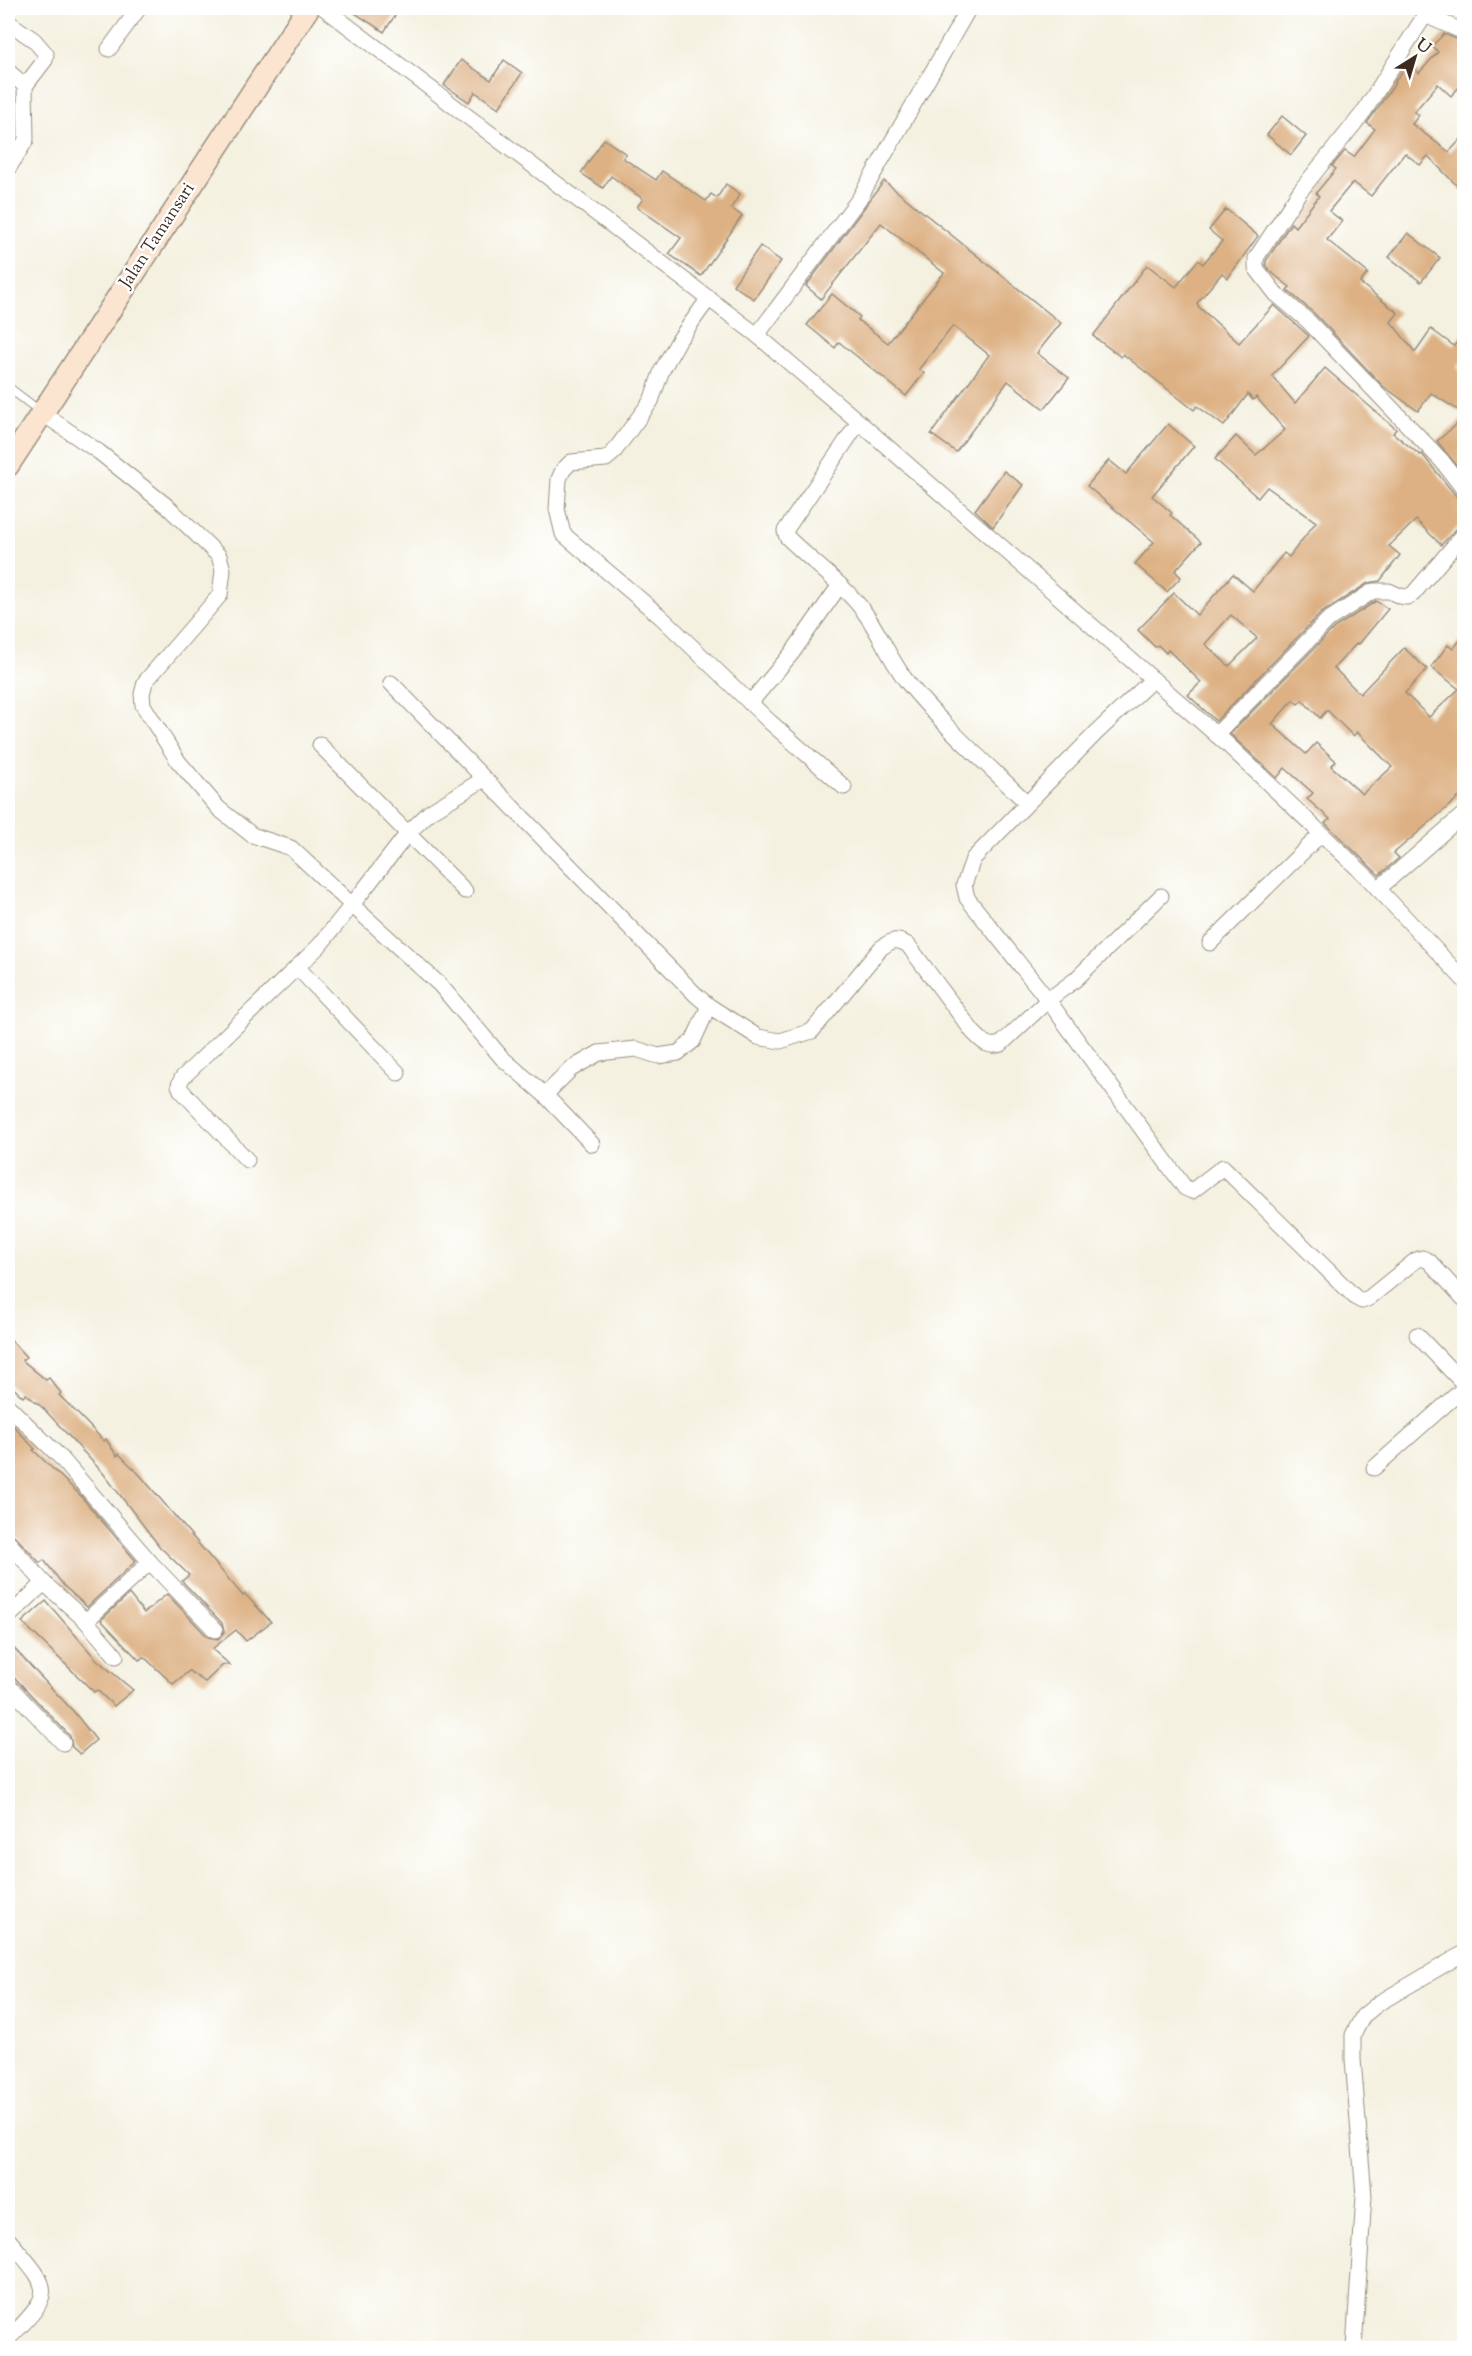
<svg xmlns="http://www.w3.org/2000/svg" width="1472" height="2356" font-family="'Sorts Mill Goudy',serif">
<rect width="100%" height="100%" fill="#fff"/>
<filter id="ink" filterUnits="userSpaceOnUse"><feTurbulence type="fractalNoise" baseFrequency=".0167" numOctaves="2"/><feDisplacementMap in="SourceGraphic" scale="12" xChannelSelector="R" yChannelSelector="G"/><feConvolveMatrix kernelMatrix="1 2 1 2 8 2 1 2 1" color-interpolation-filters="sRGB"/></filter>
<filter id="wash" filterUnits="userSpaceOnUse"><feTurbulence type="fractalNoise" baseFrequency=".008" numOctaves="4" result="noise"/><feDisplacementMap in="SourceGraphic" scale="24" xChannelSelector="R" yChannelSelector="G"/><feGaussianBlur stdDeviation="1.35" result="paint"/><feColorMatrix in="noise" values="0 0 0 0 0 0 0 0 0 0 0 0 0 0 0 0 0 1.4 0 .05"/><feComposite in="paint" operator="in"/></filter>
<g filter="url(#wash)">
<rect width="100%" height="100%" fill="#f4f1e0"/>
<g id="blocks">
<!-- building -->
<g fill="#ddb183" fill-rule="evenodd">
<path d="M347 8H400L384 32Z"/>
<path d="M1444 34 1464 42V82L1451 96 1438 84 1414 112 1419 115 1412 124 1449 152 1464 136V193L1428 156 1420 165 1405 153 1371 196 1353 182 1329 211 1342 221 1327 240 1368 273 1360 283 1398 313 1391 322 1415 352 1431 329 1454 346 1464 332V358L1457 368 1464 373V414L1431 393 1418 411 1383 386 1315 314 1287 290 1290 287 1271 272 1266 265V261L1291 223 1295 227 1319 196 1316 193 1336 169 1332 166 1345 151 1354 157 1375 129 1367 123 1396 82 1395 81 1409 64 1419 73 1438 52 1432 46Z"/>
<path d="M461 60 491 80 504 60 522 73 499 108 475 92 469 102 444 85Z"/>
<path d="M1282 116 1306 136 1291 155 1267 135Z"/>
<path d="M604 139 626 154 623 158 656 180 662 171 706 201 711 194 717 198 726 184 740 194 731 208 742 216 701 276 669 254 681 238 637 207 643 199 611 176 603 188 581 173Z"/>
<path d="M884 181 1061 323 1037 353 1069 378 1044 409 1008 381 956 452 931 434 989 355 953 326 919 369 924 373 906 396 839 342 835 348 807 325 832 294 860 317 858 320 888 343 944 273 881 223 821 299 806 286Z"/>
<path d="M1226 209 1258 236 1228 278 1222 273 1197 303 1199 307 1239 343 1274 305 1309 336 1272 376 1295 403 1325 368 1396 429 1393 433 1420 455 1422 454 1456 496 1464 500V521L1441 545 1416 520 1389 546 1400 555 1380 581 1368 583 1321 613 1216 721 1188 695 1201 682 1168 650 1166 653 1158 645 1155 647 1138 630 1174 593 1197 615 1233 574 1253 591 1284 553 1289 557 1316 522 1267 487 1258 498 1215 459 1236 436 1256 455 1285 430 1256 397 1253 400 1248 394 1224 426 1197 406 1194 410 1123 354 1121 357 1093 336 1147 265 1176 287 1198 260 1203 264 1222 241 1209 230ZM1231 615 1257 638 1229 666 1205 644Z"/>
<path d="M1408 233 1440 258 1421 282 1389 257Z"/>
<path d="M760 246 781 261 754 299 733 285Z"/>
<path d="M1464 418V475L1437 441Z"/>
<path d="M1168 424 1194 446 1152 496 1172 513 1170 515 1201 542 1175 571 1181 577 1167 592 1135 564 1154 542 1087 486 1109 460 1126 474Z"/>
<path d="M1004 471 1023 485 993 527 975 510Z"/>
<path d="M1376 601 1388 609 1359 644 1357 643 1334 668 1360 694 1404 648 1427 669 1405 693 1429 717 1459 689 1431 667 1448 645 1453 649 1464 635V793L1394 853 1399 858 1379 875 1325 823 1330 819 1307 799 1313 793 1285 768 1277 778 1230 734 1334 628ZM1293 700 1298 704 1302 700 1320 718 1327 710 1353 736 1357 732 1392 767 1362 794 1331 766 1336 761 1316 743 1306 754 1272 724Z"/>
<path d="M8 1337 26 1357 22 1360 46 1380 49 1378 61 1393 59 1395 77 1413 104 1441 106 1439 117 1456 119 1454 140 1475 243 1596 245 1594 271 1622 246 1641 236 1630 212 1649 230 1665H223L205 1682 189 1671 173 1684 144 1657 139 1660 101 1620 129 1594 144 1613 167 1594 208 1637 218 1639 224 1632 222 1623 182 1581 189 1575 160 1547 103 1473 43 1408 26 1394 23 1397 8 1383Z"/>
<path d="M8 1420 35 1449 33 1450 79 1494 136 1561 87 1607 64 1586 44 1560 40 1563 15 1536 8 1532Z"/>
<path d="M46 1601 96 1659 133 1690 114 1706 97 1690 94 1692 22 1622Z"/>
<path d="M8 1642 74 1712 96 1740 80 1754 72 1747 70 1736 15 1678 8 1675Z"/>
</g>
</g>
</g>
<g filter="url(#ink)">
<use href="#blocks" fill-opacity="0" stroke="#988e7f" stroke-width="1.5"/>
<g fill="none" stroke-linecap="round" stroke-linejoin="round">
<!-- service casing -->
<g stroke="#988e7f" stroke-width="10">
<path id="service" d="M8 387 41 412"/>
</g>
<!-- minor casing -->
<g stroke="#988e7f" stroke-width="17">
<g id="minor">
<path d="M324 8 757 335 859 422 1227 744 1368 878 1464 980"/>
<path d="M1420 8 1425 15 1464 32"/>
<path d="M1425 15 1363 113 1300 191 1256 258V268L1276 294 1308 321 1442 461 1464 490"/>
<path d="M8 22 34 40 46 54 45 60 25 86"/>
<path d="M109 49 139 8"/>
<path d="M8 71 25 86 26 140 8 169"/>
<path d="M709 298 679 340 662 370 651 401 613 453 606 459 571 462 563 470 559 479 557 509 563 534 661 617 770 722 844 787"/>
<path d="M757 335 859 199 969 8"/>
<path d="M42 413 99 452 168 507 219 556 223 570 220 595 145 682 142 694 143 705 178 761 219 809 252 835 291 848 352 905 408 833 430 812 484 779"/>
<path d="M859 422 785 531 787 537C811 561 841 582 862 609 879 631 890 660 908 683 943 726 987 764 1027 803"/>
<path d="M1153 679 1096 733 973 859 964 885 967 898 1048 1000 1075 980 1161 896"/>
<path d="M391 683 696 995 709 1006 758 1037 780 1041 812 1031 881 948C892 940 896 938 908 945L973 1032C983 1042 987 1048 1001 1044L1048 1000 1185 1188 1192 1191 1223 1167 1356 1298 1362 1301 1369 1298 1416 1260 1422 1258 1429 1261 1464 1299"/>
<path d="M750 703 792 653 840 585"/>
<path d="M1216 735 1328 620 1373 591H1389L1400 596 1407 597 1413 594 1464 534"/>
<path d="M320 745 465 891"/>
<path d="M1378 889 1464 814"/>
<path d="M1210 943 1321 834"/>
<path d="M297 967 398 1073"/>
<path d="M545 1095 592 1144"/>
<path d="M247 1160 181 1090 179 1085 182 1078 319 946 352 905 440 985 502 1058 545 1095 571 1069 599 1053 636 1049 658 1056 678 1053 693 1041 709 1006"/>
<path d="M1417 1335 1464 1384"/>
<path d="M8 1406 61 1458 150 1562 215 1630"/>
<path d="M1374 1468 1464 1388"/>
<path d="M8 1542 44 1583 8 1617"/>
<path d="M44 1583 86 1621 116 1656"/>
<path d="M86 1621 150 1562"/>
<path d="M8 1685 63 1743"/>
<path d="M8 2239C50 2289 58 2290 8 2339"/>
<path d="M1354 2348 1364 2196 1353 2059V2035L1363 2016 1379 2003 1464 1953"/>
</g>
</g>
<!-- secondary casing -->
<g stroke="#988e7f" stroke-width="25">
<path id="secondary" d="M8 465 308 8"/>
</g>
<!-- service -->
<use href="#service" stroke="#fff" stroke-width="8"/>
<!-- minor -->
<use href="#minor" stroke="#fff" stroke-width="15"/>
<!-- secondary -->
<use href="#secondary" stroke="#fce5d0" stroke-width="22"/>
</g>
</g>
<g text-anchor="middle" dominant-baseline="central" stroke-width="5" stroke-linejoin="round" paint-order="stroke">
<!-- street labels -->
<g font-size="18" fill="#3b2a1e" stroke="#fff">
<text transform="translate(158 236) rotate(-57)">Jalan Tamansari</text>
</g>
</g>
<!-- margin -->
<rect width="1472" height="2356" fill="none" stroke="#fff" stroke-width="30"/>
<!-- north arrow -->
<g transform="translate(1415 57) rotate(37)" stroke="#ffffff" stroke-width="4.5" paint-order="stroke">
<path d="M0-4.5L10 22L0 15L-10 22Z" fill="#3b2a1e"/>
<text y="-9" font-size="16" font-weight="bold" text-anchor="middle" fill="#3b2a1e">U</text>
</g>
</svg>
